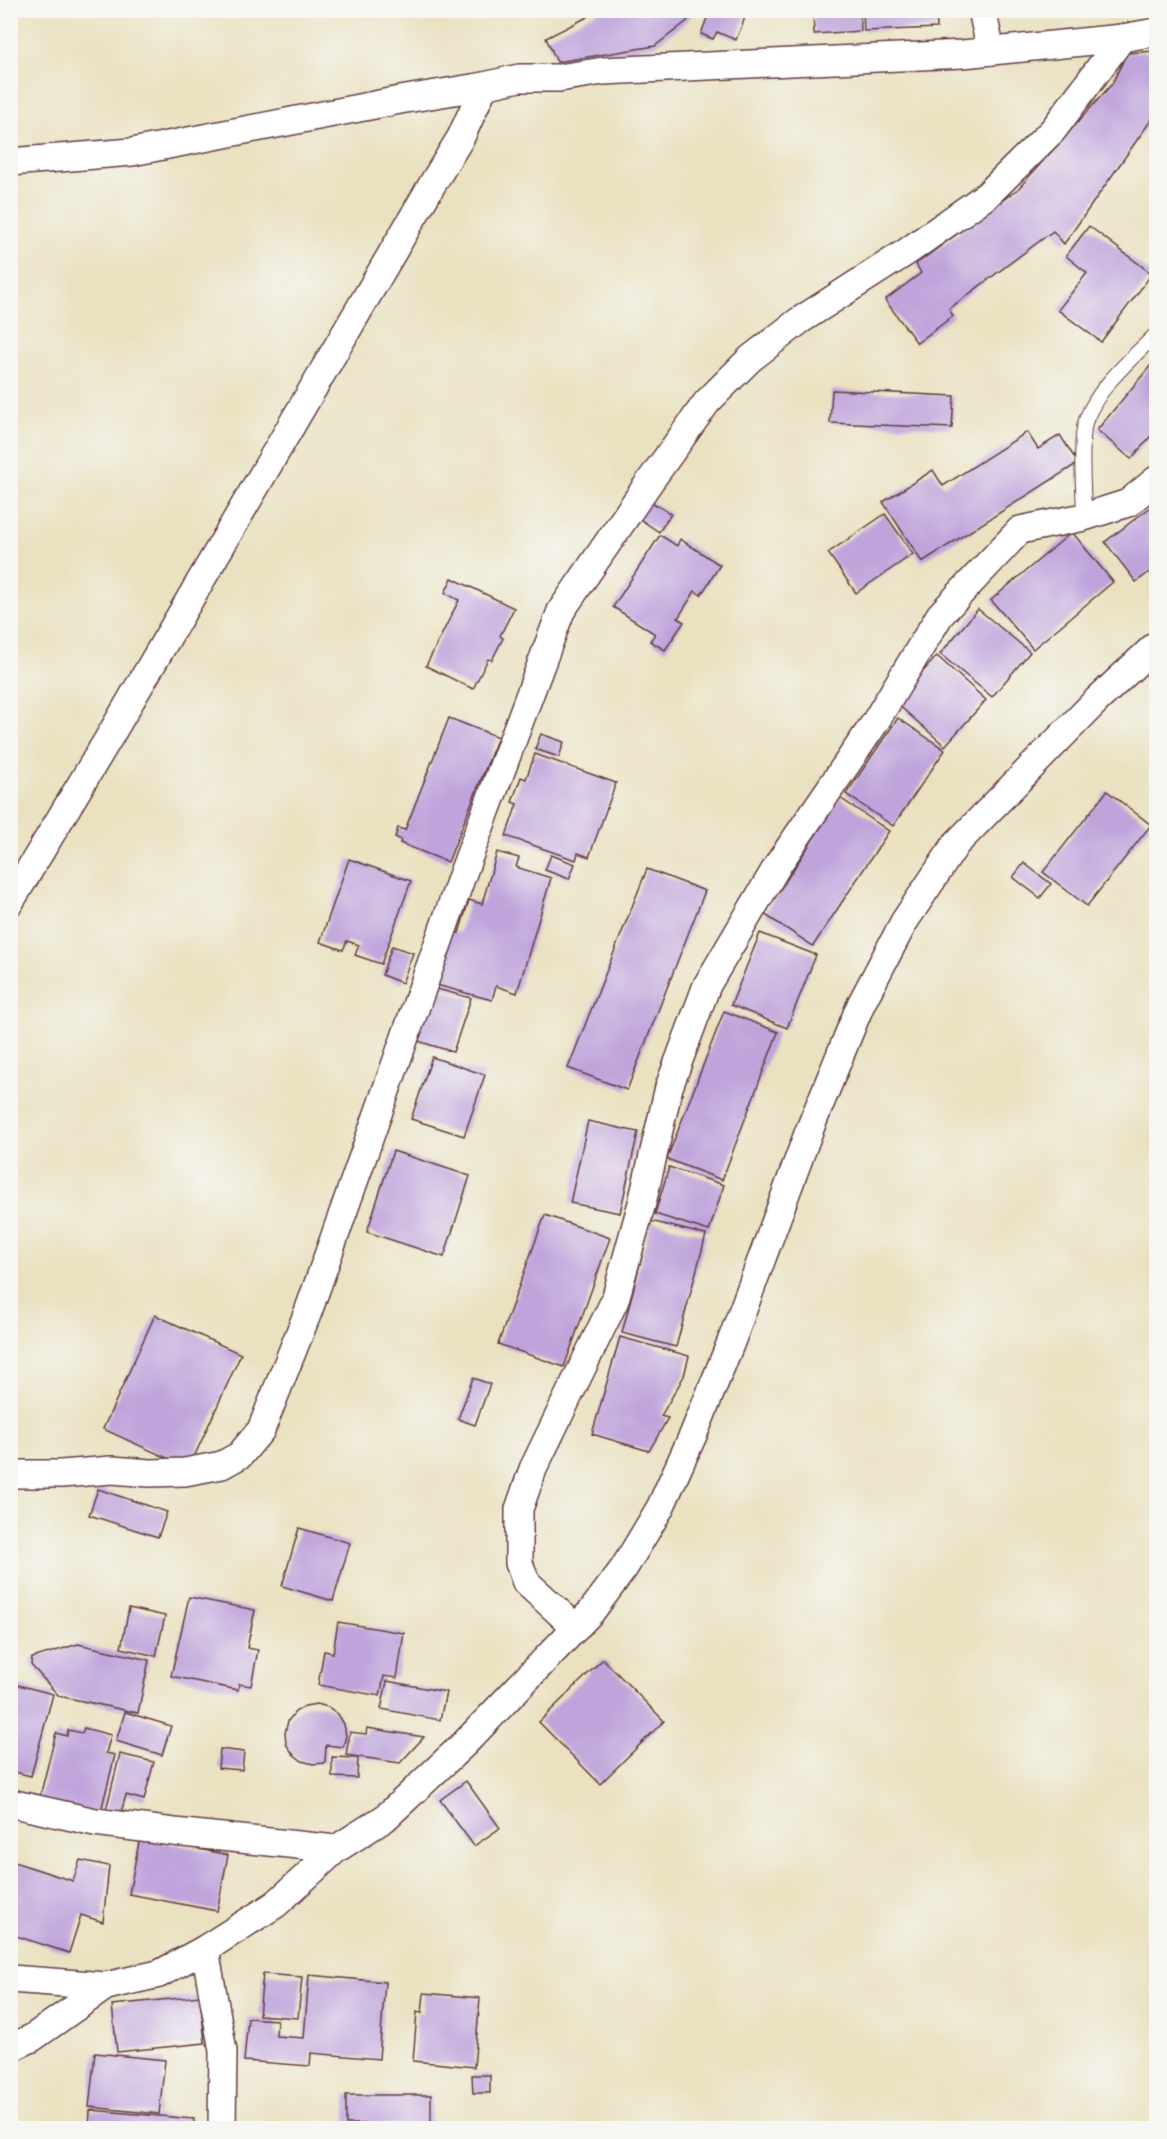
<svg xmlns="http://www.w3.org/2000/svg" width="1167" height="2139" font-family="Mynerve,sans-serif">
<rect width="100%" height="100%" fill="#f6f6f2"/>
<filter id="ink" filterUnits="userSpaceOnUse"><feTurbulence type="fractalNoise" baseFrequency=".0167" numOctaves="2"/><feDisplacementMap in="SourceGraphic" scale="12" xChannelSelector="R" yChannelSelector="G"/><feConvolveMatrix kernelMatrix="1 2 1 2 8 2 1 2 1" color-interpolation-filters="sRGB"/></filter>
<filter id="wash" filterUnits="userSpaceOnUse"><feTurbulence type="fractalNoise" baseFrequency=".008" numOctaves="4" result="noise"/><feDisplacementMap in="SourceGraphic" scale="24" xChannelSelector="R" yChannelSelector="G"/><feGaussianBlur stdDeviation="1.35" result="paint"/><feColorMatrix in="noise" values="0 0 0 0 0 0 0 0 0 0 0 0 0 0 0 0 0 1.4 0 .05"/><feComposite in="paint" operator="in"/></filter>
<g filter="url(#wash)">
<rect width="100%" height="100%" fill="#eae1c0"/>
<g id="blocks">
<!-- building -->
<g fill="#bfa4db">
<path d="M601 10H696L686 22 655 46 557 62 546 38Z"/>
<path d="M710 10H748L736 40 717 32 713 39 701 34Z"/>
<path d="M813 10H860L861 31 814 34Z"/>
<path d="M863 10H936L937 28 864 31Z"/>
<path d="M1156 51V113L1064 244 1053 231 949 309 953 316 917 343 885 300 921 273 916 264 1018 189 1112 84 1127 53Z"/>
<path d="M1089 226 1152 274 1101 342 1058 310 1087 273 1066 256Z"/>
<path d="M1156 359V430L1131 459 1097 430Z"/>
<path d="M832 390 954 396 952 428 830 423Z"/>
<path d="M1027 432 1038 449 1060 435 1078 463 922 562 883 502 933 470 943 486Z"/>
<path d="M645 498 671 514 659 532 634 515Z"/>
<path d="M1156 503V567L1136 582 1105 542Z"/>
<path d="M885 514 913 554 856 593 828 553Z"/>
<path d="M1072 532 1113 582 1033 649 991 600Z"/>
<path d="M660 535 677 546 680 539 720 565 701 595 695 591 678 618 684 622 665 650 650 641 655 634 613 607Z"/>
<path d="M452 578 514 608 500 636 503 638 492 660 488 659 473 689 426 666 459 600 445 593Z"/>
<path d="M978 609 1030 652 992 697 940 654Z"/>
<path d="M937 656 986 700 945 746 895 702Z"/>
<path d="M449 718 498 737 448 862 400 843 401 840 395 837 398 828 405 830Z"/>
<path d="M898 718 945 750 893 826 846 794Z"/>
<path d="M541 734 564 742 559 757 535 749Z"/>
<path d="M535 754 616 783 589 857 578 853 576 860 506 836 517 804 512 802 521 777 526 779Z"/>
<path d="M1107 791 1151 825 1087 906 1043 872Z"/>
<path d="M840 798 889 831 813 946 764 914Z"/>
<path d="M497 852 519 858 516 867 551 878 517 993 496 986 492 1000 429 983 445 930 459 933 469 900 482 904Z"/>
<path d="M551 855 575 864 569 879 545 870Z"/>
<path d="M349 859 411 881 381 964 355 955 359 945 347 941 343 950 320 942Z"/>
<path d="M1024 863 1051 884 1040 898 1013 877Z"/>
<path d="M647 869 705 891 627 1090 568 1068Z"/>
<path d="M760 933 816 955 787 1028 731 1005Z"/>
<path d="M392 946 413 953 402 983 382 975Z"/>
<path d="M433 988 471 998 453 1052 415 1040Z"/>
<path d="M724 1011 778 1032 722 1180 667 1159Z"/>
<path d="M432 1057 485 1075 464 1136 411 1119Z"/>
<path d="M588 1121 638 1132 620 1213 570 1203Z"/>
<path d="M393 1151 470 1176 444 1257 367 1232Z"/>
<path d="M669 1167 724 1185 709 1231 655 1214Z"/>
<path d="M545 1215 610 1238 564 1367 498 1344Z"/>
<path d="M651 1221 706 1235 676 1347 622 1333Z"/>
<path d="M155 1315 241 1354 189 1468 103 1429Z"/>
<path d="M620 1337 689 1356 684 1376 661 1416 668 1418 649 1451 592 1434Z"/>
<path d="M473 1378 490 1384 475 1425 458 1419Z"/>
<path d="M98 1489 167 1512 158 1537 89 1515Z"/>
<path d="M299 1528 350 1543 333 1601 282 1586Z"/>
<path d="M189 1597 255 1610 247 1648 258 1650 251 1686 239 1684 238 1690 171 1676Z"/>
<path d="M129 1608 165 1616 156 1656 121 1648Z"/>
<path d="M338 1622 404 1633 397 1678 384 1676 380 1696 318 1685 324 1651 333 1653Z"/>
<path d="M78 1644 149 1660 138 1713 59 1696 31 1665 32 1658Z"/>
<path d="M603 1659 664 1721 600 1784 539 1722Z"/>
<path d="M387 1681 446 1692 440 1720 381 1709Z"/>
<path d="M10 1683 53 1694 31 1776 10 1771Z"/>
<path d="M317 1704 328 1707 338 1714 344 1724 346 1736 343 1747 326 1745 325 1763 313 1764 302 1761 293 1754 286 1744 285 1733 288 1721 295 1712 305 1706Z"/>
<path d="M125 1712 171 1726 162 1755 116 1741Z"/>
<path d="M84 1728 111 1735 106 1753 115 1755 100 1815 39 1800 56 1733 67 1736 68 1730 82 1733Z"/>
<path d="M367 1728 424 1737 400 1763 346 1755 350 1732 366 1734Z"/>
<path d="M220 1749 244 1752 242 1770 218 1768Z"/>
<path d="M120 1754 154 1762 144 1800 126 1795 120 1817 105 1814Z"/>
<path d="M332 1757 358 1758 357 1778 332 1777Z"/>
<path d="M466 1781 500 1828 474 1846 440 1800Z"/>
<path d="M140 1837 228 1855 217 1911 129 1894Z"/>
<path d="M80 1860 109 1866 103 1922 81 1915 69 1953 10 1934V1873L14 1862 73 1881Z"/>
<path d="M263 1974 302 1977 298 2018 259 2015Z"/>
<path d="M309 1975 385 1982 379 2059 311 2053 310 2066 244 2061 248 2018 277 2020 276 2036 304 2038Z"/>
<path d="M424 1993 480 1998 474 2067 413 2061 417 2012 422 2013Z"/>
<path d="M200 1996 205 2043 117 2052 112 2005Z"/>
<path d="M95 2053 165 2060 159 2114 89 2107Z"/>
<path d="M472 2075H490V2093H473Z"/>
<rect x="346" y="2095" width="85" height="29"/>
<path d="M90 2110 194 2119 193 2128H89Z"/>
</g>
</g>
</g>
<g filter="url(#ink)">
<use href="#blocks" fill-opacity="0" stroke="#623c41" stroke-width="1.5"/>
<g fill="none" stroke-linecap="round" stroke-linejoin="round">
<!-- service casing -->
<g stroke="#623c41" stroke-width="16">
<path id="service" d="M1084 517C1084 495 1079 438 1086 420 1099 385 1132 359 1156 334"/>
</g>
<!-- minor casing -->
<g stroke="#623c41" stroke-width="30">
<g id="minor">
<path d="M982 10 991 51"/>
<path d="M10 162 132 152 400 100 484 86"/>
<path d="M10 902 107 741 433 183 461 137 484 86 519 78H559L603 71 963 54 1122 38 1156 32"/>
<path d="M10 1474H61L112 1470 150 1473 185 1472 222 1465 240 1455 261 1430 308 1312 464 870 561 611 648 484 707 402 750 359 799 321 908 251 987 195 1053 130 1122 38"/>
<path d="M576 1628 526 1582 519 1563V1509L533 1469 615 1300 642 1203 669 1087 707 985 779 863 874 724 940 615 1020 530 1084 517 1128 503 1156 480"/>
<path d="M10 1803 95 1822 174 1832 336 1849"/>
<path d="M205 1949 223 2051 222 2128"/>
<path d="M10 1979 106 1986"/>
<path d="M10 2048 32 2038 106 1986 159 1974 205 1949 276 1904 336 1849 385 1818 464 1744 591 1612 624 1568 660 1508 694 1433 731 1342 809 1131 861 1004 904 922 956 844 1097 700 1156 645"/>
</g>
</g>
<!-- service -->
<use href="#service" stroke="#fff" stroke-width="14"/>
<!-- minor -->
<use href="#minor" stroke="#fff" stroke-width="27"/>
</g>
</g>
<!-- margin -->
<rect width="1167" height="2139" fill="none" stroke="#f6f6f2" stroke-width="36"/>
</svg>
